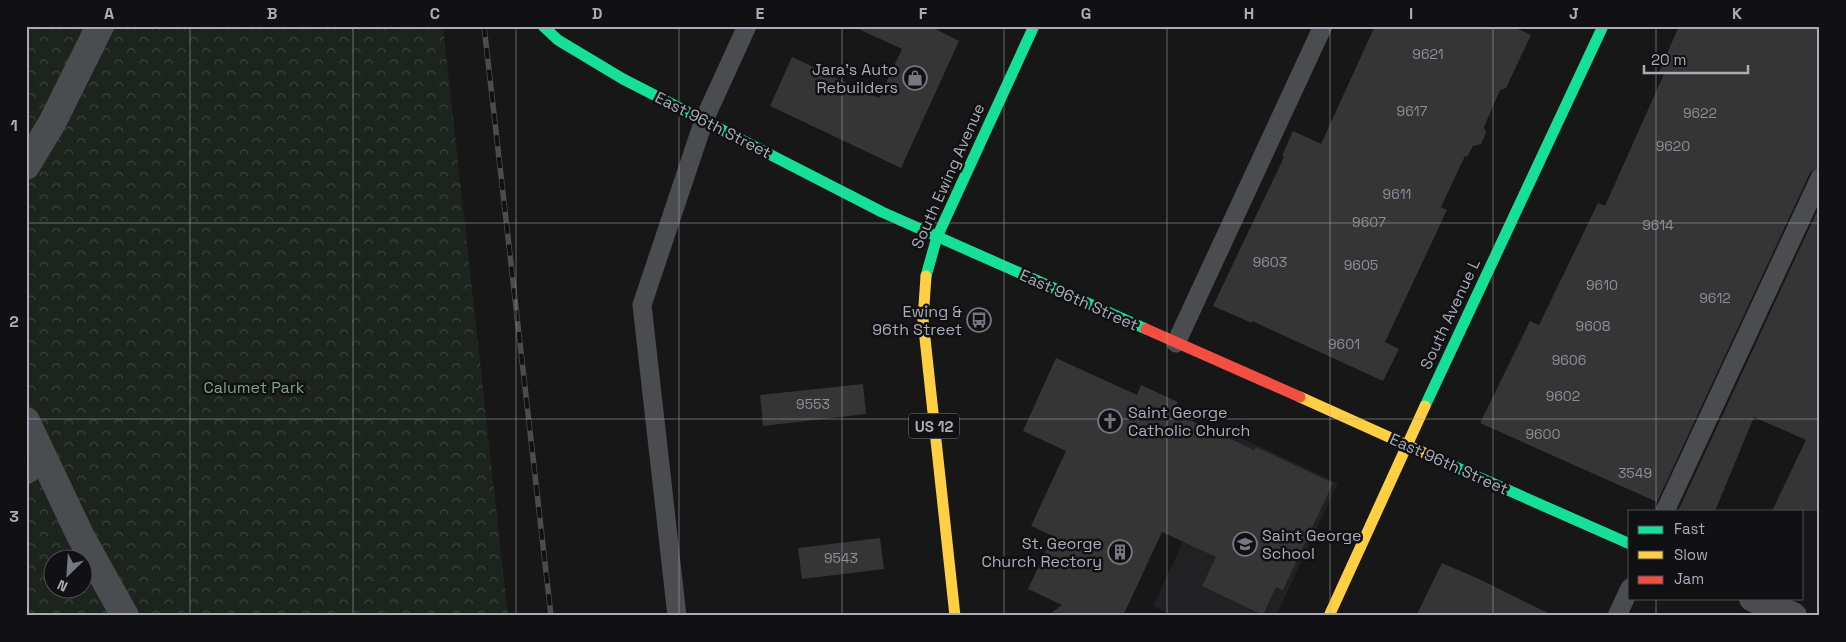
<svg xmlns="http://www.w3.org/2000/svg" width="1846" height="642" font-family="'Space Grotesk',sans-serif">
<defs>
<pattern id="forest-crowns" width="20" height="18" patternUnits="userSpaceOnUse" patternTransform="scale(1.25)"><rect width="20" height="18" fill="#1d241e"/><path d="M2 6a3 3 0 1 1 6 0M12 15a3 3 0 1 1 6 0" fill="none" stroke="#3b413d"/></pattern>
</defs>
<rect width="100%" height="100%" fill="#171717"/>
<!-- built -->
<path fill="#212123" d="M1233 434 1338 483 1276 616H1175L1153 606Z"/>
<!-- forest -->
<path fill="url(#forest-crowns)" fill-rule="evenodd" d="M26 26H443L508 616H26ZM52 560H82V590H52Z"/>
<!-- building -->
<g fill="#353536">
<path d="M852 26H930L959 41 901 168 770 106 792 57 879 98 902 49Z"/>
<path d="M1375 26H1511L1531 35 1506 88 1500 90 1484 127 1486 133 1481 144 1473 146 1467 157 1465 156 1441 207 1447 210 1385 342 1399 349 1383 381 1252 321V323L1213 306 1284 157 1282 156 1293 131 1321 144Z"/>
<path d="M1679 26H1820V167L1810 173 1657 502 1480 423 1530 321 1539 325 1598 203 1605 206 1664 74 1659 72Z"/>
<path d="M1820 205V511H1772L1806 440 1754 417 1715 511H1678Z"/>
<path d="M1056 358 1137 395 1141 385 1178 402 1173 412 1254 450 1256 447 1333 483 1283 590 1276 587 1263 615 1202 586 1216 557 1162 532 1123 616H1047L1062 605 1028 589 1053 536 1031 526 1066 451 1023 431Z"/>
<path d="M863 384 866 414 763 426 760 395Z"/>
<path d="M880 538 884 569 802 579 798 548Z"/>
<path d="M1442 563 1479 579 1554 616H1416Z"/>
</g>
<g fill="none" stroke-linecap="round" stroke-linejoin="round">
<!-- lane -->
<g stroke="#4b4c50" stroke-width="19">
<path d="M1176 343 1323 26"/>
<path d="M26 475 46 463"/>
<path d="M1665 511 1820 178"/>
<path d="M677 616 642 305 704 120 747 26"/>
<path d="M1617 616 1630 588"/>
</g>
<!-- street -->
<g stroke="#4b4c50" stroke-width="28">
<path d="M26 166 52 123 100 26"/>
<path d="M26 421 81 537 125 616"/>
<path d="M1753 598 1793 616"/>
</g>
<!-- fast -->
<g stroke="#16e098" stroke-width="11">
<path d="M543 26 558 40 623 79 882 212 1146 329"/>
<path d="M926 276 937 237 1034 26"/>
<path d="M1425 406 1603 26"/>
<path d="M1451 465 1630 544"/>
</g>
<!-- slow -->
<g stroke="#ffcf43" stroke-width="11">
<path d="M926 276 923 320 955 616"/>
<path d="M1300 397 1451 465"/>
<path d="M1329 616 1425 406"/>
</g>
<!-- jam -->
<path stroke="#f24e42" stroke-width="11" d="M1146 329 1300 397"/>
<!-- rail casing -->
<g stroke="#4b4c4f" stroke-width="5.5">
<path id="rail" d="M484 26 551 616"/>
</g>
<!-- rail -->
<use href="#rail" stroke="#111113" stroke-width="4" stroke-dasharray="11" stroke-linecap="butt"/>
</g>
<!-- grid -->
<path fill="none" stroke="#a8adb8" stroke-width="1" stroke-opacity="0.55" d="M190 26V616M353 26V616M516 26V616M679 26V616M842 26V616M1004 26V616M1167 26V616M1330 26V616M1493 26V616M1656 26V511M26 223H1820M26 419H1820M1656 598V616"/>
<!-- icons -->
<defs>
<g id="shop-ring" transform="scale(1.25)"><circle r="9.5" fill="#111113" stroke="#757880" stroke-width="1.5"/><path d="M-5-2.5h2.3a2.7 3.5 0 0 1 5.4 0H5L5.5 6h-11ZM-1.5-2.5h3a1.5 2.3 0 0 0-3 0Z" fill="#757880"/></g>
<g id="bus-ring" transform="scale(1.25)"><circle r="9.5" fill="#111113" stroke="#757880" stroke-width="1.5"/><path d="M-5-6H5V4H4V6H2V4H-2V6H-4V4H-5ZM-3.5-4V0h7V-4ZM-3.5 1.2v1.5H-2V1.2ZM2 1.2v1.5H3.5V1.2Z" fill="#757880"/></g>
<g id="church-ring" transform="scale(1.25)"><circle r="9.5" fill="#111113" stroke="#757880" stroke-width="1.5"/><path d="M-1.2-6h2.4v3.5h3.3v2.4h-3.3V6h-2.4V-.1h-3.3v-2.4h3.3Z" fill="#757880"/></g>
<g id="school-ring" transform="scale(1.25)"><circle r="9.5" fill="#111113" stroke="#757880" stroke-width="1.5"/><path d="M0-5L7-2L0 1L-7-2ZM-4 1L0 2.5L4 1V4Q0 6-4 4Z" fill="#757880"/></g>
<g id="building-ring" transform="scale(1.25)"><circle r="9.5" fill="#111113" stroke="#757880" stroke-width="1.5"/><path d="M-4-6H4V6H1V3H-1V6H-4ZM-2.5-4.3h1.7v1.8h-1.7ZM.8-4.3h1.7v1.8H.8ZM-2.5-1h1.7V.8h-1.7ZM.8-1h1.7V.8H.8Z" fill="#757880"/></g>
</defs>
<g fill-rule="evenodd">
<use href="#shop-ring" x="915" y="78"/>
<use href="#bus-ring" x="979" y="320"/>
<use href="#church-ring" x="1110" y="421"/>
<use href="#school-ring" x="1245" y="544"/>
<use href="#building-ring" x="1120" y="552"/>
</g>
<g text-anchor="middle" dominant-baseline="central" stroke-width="5" stroke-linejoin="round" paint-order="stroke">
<!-- number labels -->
<g font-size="14" fill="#8b8f98">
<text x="1428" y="54">9621</text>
<text x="1412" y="111">9617</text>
<text x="1700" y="113">9622</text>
<text x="1673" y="146">9620</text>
<text x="1397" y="194">9611</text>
<text x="1369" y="222">9607</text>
<text x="1658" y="225">9614</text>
<text x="1270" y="262">9603</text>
<text x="1361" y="265">9605</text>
<text x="1602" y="285">9610</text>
<text x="1715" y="298">9612</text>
<text x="1593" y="326">9608</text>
<text x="1344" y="344">9601</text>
<text x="1569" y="360">9606</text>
<text x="1563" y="396">9602</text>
<text x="813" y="404">9553</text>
<text x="1543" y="434">9600</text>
<text x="1635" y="473">3549</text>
<text x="841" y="558">9543</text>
</g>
<!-- shield labels -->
<rect fill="#111113" stroke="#7b7e86" stroke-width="1" x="909" y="413.5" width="50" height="25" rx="4"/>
<g font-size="15" font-weight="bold" fill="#a8adb8">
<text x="934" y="426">US 12</text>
</g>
<!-- poi labels -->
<g font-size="16" fill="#a8adb8" stroke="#111113" text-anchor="end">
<text x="898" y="69">Jara's Auto<tspan x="898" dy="18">Rebuilders</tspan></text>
<text x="962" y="311">Ewing &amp;<tspan x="962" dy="18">96th Street</tspan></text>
<text x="1128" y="412" text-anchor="start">Saint George<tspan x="1128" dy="18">Catholic Church</tspan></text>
<text x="1262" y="535" text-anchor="start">Saint George<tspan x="1262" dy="18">School</tspan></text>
<text x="1102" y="543">St. George<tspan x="1102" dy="18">Church Rectory</tspan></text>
</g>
<!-- street labels -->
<g font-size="16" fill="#a8adb8" stroke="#111113">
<text transform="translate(713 125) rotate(27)">East 96th Street</text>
<text transform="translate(948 176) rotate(-66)">South Ewing Avenue</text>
<text transform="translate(1079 300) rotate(24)">East 96th Street</text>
<text transform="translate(1450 314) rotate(-65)">South Avenue L</text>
<text transform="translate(1449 464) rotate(24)">East 96th Street</text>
</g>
<!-- park labels -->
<g font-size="16" fill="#7fa381" stroke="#111113">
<text x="254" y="387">Calumet Park</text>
</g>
</g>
<!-- border -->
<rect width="1846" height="642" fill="none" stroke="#111113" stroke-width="55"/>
<!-- legend -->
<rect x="1628" y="510" width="175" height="90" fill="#111113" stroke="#4d4f55"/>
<rect x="1638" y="526" width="25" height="8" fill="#16e098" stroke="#4d4f55"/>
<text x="1674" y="534" font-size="15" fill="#a8adb8">Fast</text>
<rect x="1638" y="551" width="25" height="8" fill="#ffcf43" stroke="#4d4f55"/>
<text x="1674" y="560" font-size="15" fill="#a8adb8">Slow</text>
<rect x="1638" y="576" width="25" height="8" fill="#f24e42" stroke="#4d4f55"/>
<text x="1674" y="584" font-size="15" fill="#a8adb8">Jam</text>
<!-- north arrow -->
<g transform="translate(68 574) rotate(205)"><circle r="24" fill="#111113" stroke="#4d4f55"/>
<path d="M0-4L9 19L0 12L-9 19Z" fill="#757880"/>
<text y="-8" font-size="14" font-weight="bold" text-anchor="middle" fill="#a8adb8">N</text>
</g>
<!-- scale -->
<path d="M1644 65v8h104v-8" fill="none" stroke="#a8adb8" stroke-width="2.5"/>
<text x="1651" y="65" font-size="15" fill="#a8adb8" stroke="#111113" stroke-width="4" paint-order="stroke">20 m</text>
<rect x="28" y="28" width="1790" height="586" fill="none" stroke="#a8adb8" stroke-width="2"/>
<g font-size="16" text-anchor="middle" font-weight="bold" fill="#a8adb8">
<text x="109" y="19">A</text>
<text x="272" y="19">B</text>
<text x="435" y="19">C</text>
<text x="597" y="19">D</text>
<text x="760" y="19">E</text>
<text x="923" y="19">F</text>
<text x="1086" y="19">G</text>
<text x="1249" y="19">H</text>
<text x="1411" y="19">I</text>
<text x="1574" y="19">J</text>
<text x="1737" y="19">K</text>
<text x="14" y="131">1</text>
<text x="14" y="327">2</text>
<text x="14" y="522">3</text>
</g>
</svg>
